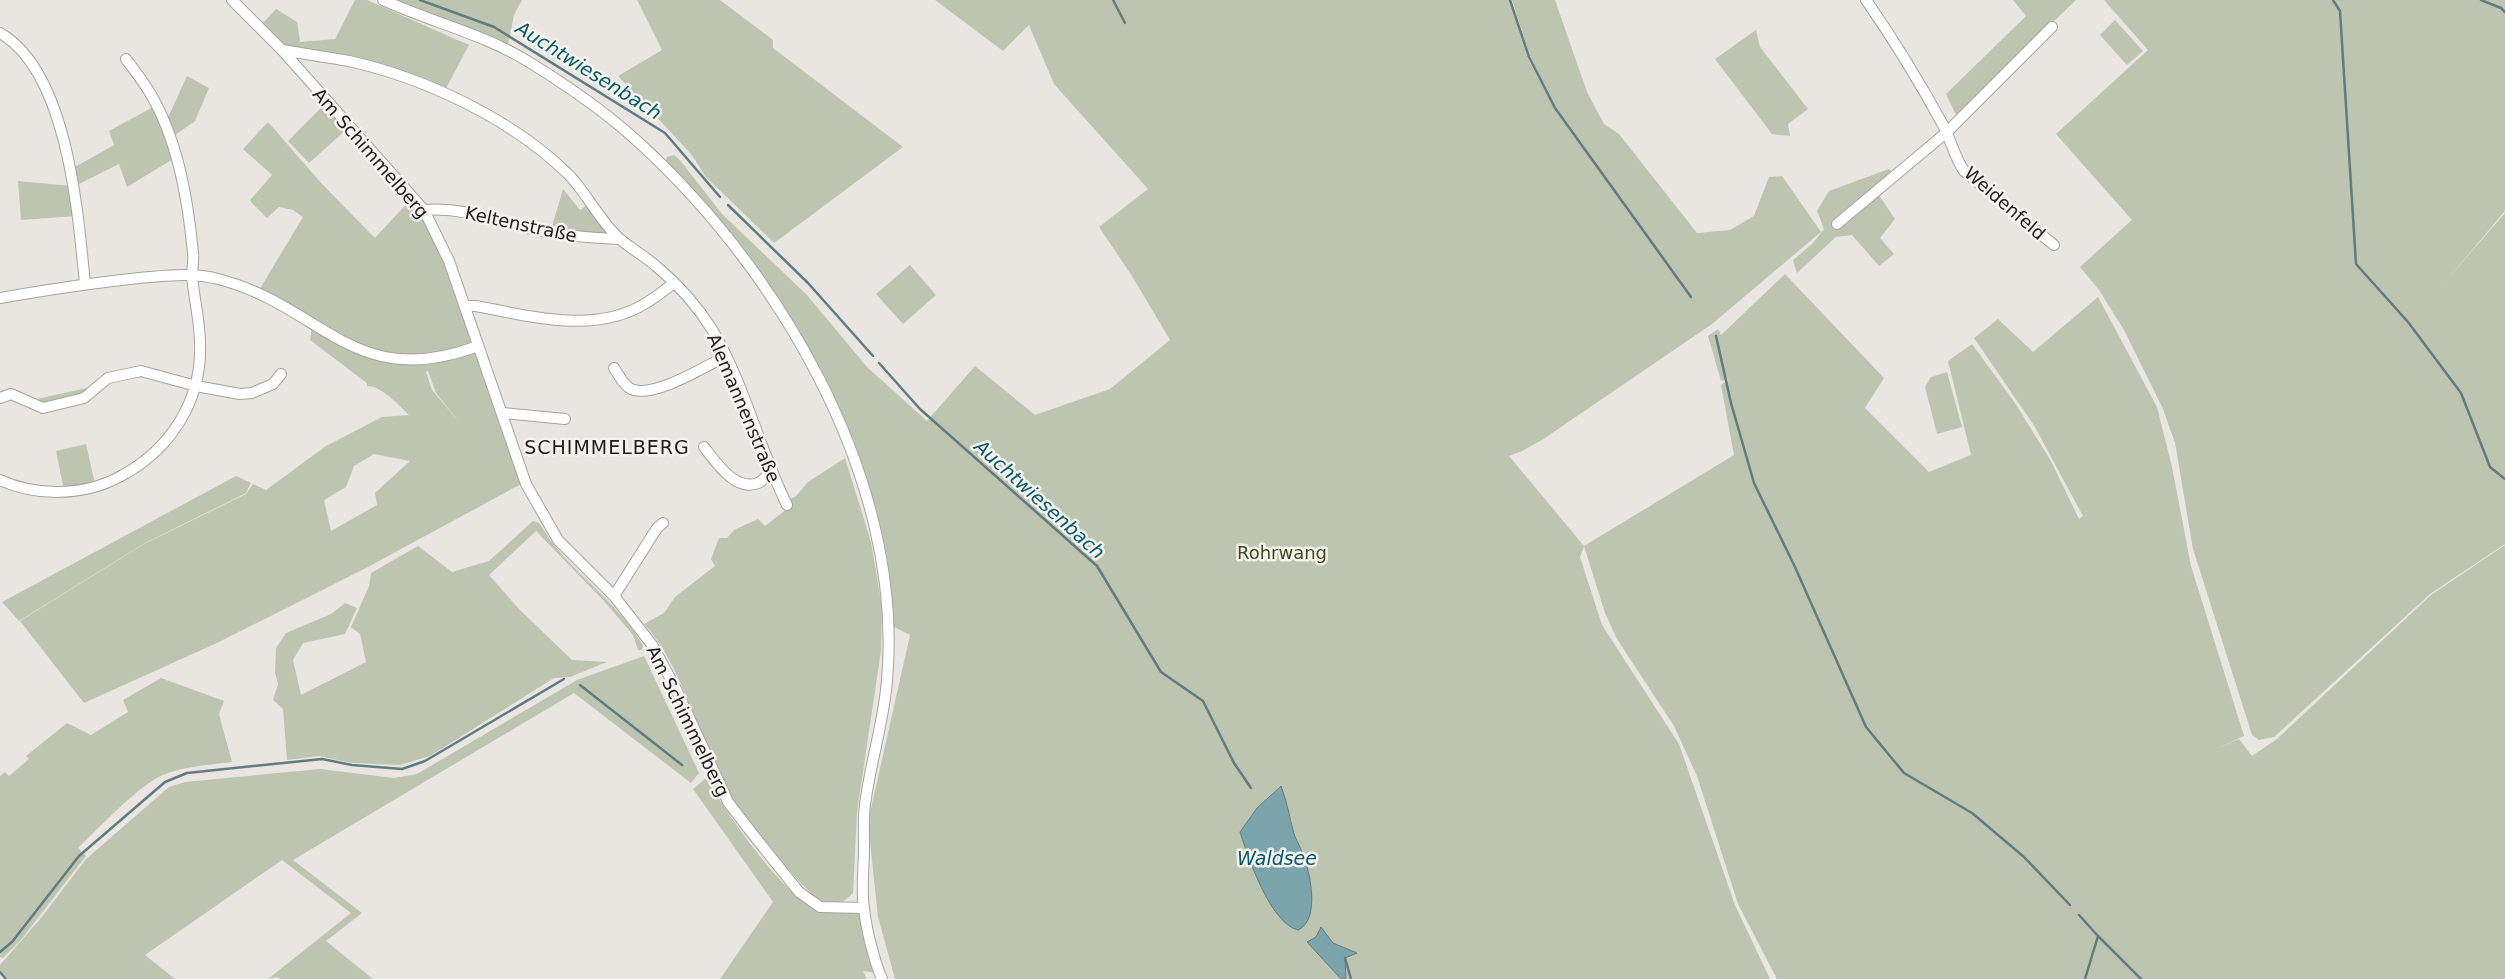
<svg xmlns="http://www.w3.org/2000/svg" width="2505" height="979" font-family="'DejaVu Sans',sans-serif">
<rect width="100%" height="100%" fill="#e9e5e1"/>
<!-- green -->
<g fill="#bdc5b1" fill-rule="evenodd">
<path d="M355 0H367L469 45 445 90 282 48 260 26 276 9 297 22 300 42 335 39Z"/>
<path d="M387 0H522L514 15 507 51Z"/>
<path d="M637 0H720L773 40V48L903 147 774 243 705 176 692 155 618 76 662 50Z"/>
<path d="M935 0H1509L1528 59 1555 110 1641 228 1555 108 1530 56 1512 0H1555L1587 92 1604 124 1619 134 1697 233 1730 230 1754 216 1769 177 1782 176 1821 232 1712 324 1542 440 1522 451 1509 456 1584 546 1734 455 1721 385 1729 379 1721 381 1708 336 1718 329 1721 335 1785 274 1884 378 1865 408 1929 472 1971 455 1948 361 1972 344 2015 403 2051 461 2079 519 2083 516 2035 427 1974 338 1998 319 2033 352 2098 297 2157 407 2172 467 2191 566 2244 736 2216 749 2239 739 2252 756 2277 739 2431 595 2505 545V979H1777L1738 904 1697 776 1674 726 1617 639 1605 613 1584 546 1580 557 1602 625 1679 744 1735 905 1770 979H1346L1345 958 1356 953 1317 937 1308 942 1341 979H895L878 917 868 822 910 635 894 627C892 602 891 577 886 552 880 515 866 478 852 444 823 370 785 300 735 238 713 211 689 187 665 163L667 157 674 155 680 160 722 214 806 294 867 367 927 421 975 366 1035 415 1110 389 1170 340 1132 276 1099 227 1148 189 1054 84 1029 25 1003 51ZM1280 786 1292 821 1294 835 1303 853 1312 892 1284 922 1261 887 1240 832 1257 808Z"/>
<path d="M2013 0H2076L1956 115 1946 94 2026 16Z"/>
<path d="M2104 0H2505V211L2445 282 2505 213V544L2430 594 2274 737 2259 740 2252 735 2193 549 2175 443 2163 409 2124 330 2099 290 2080 267 2132 220 2056 134 2148 50Z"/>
<path d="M2115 20 2143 51 2127 65 2100 35Z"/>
<path d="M1756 30 1760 47 1808 109 1788 124 1790 136 1772 134 1715 59Z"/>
<path d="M187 76 209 88 195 121 171 138 166 122Z"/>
<path d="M325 104 347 129 309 163 288 141Z"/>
<path d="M155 106 173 159 127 187 119 164 79 184 75 167 114 145 109 131Z"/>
<path d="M268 122 322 184 375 238 412 198 448 262 476 345 425 357 364 350 258 292 303 217 293 210 279 207 267 218 251 202 250 200 272 175 243 149Z"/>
<path d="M1889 169 1895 175 1878 194 1895 219 1880 238 1894 254 1879 266 1852 235 1836 237 1797 273 1793 260 1812 244 1824 229 1817 211 1829 191Z"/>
<path d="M18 181 72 186 76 216 21 220Z"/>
<path d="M563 189 580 210 591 202 619 239 550 233Z"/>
<path d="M910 265 936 295 903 324 876 294Z"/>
<path d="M312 327 393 361 477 348 523 483 366 568 219 642 84 703 20 621 144 544 246 494 253 484 266 490 326 446 382 417 409 415C399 405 380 385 367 386V383L310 340ZM428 371 436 393 460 423 432 390 426 372ZM374 454 410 461 375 493 377 505 331 531 324 500 346 487 354 466Z"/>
<path d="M1947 372 1962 427 1937 434 1925 387 1931 377Z"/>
<path d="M100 385 84 398 43 408 28 401Z"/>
<path d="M86 444 95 484 64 490 56 451Z"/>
<path d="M845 458 871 542 882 607 881 651 857 812 853 893C845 902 835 907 823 902 805 894 742 815 731 796 700 745 683 665 644 624L664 613 675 597 715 566 711 559 719 538H727L734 530 758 519 765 526 788 508V500L796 496 808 482Z"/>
<path d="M236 476 251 483 246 493 145 543 19 621 2 602Z"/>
<path d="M533 521 539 523C547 535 555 547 565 558 592 586 622 611 643 645L642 650H638L633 635 604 601 536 531 489 575 519 609 572 660 607 662 570 677 554 678 430 756 400 765 352 763 319 756 287 760 283 709 273 700 278 684 275 673 276 648 286 633 331 614 345 603 357 608 345 634 303 643 293 660 301 695 366 662 360 634 351 627 369 586 371 573 418 546 452 572 489 561Z"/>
<path d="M644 656 699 773 691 783 574 693 293 860 362 913 326 941 373 979H280L277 977 268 979 351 913 282 860 145 955 175 979H8L0 970V965L41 918 86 859 169 787 185 782 320 769 394 778 417 774 577 680Z"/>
<path d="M161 678 224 701 219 714 232 762C209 765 185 766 163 775 140 784 98 829 78 848L86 856 20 941 3 958 0 957V776L5 772 9 776 29 759 26 756 67 723 91 735 128 712 123 700Z"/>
<path d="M706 778C723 808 787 902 819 910 832 914 849 911 862 911L876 973 863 971 867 979H720L773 902 693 789Z"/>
</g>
<!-- water -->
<g fill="#7ba4ac" stroke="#5f7c81">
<path d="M1281 786C1287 802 1290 818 1294 834 1296 840 1300 846 1302 852 1310 870 1321 920 1298 930 1270 923 1248 857 1240 832L1257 808Z"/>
<path d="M1321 927 1333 943 1357 953 1345 958 1346 979H1341L1307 942 1316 937Z"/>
</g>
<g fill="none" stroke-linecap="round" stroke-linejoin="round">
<!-- stream -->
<g stroke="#5f7c81" stroke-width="2.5">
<path d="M420 0 494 27 665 133 720 197"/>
<path d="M1113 0 1125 23"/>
<path d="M1510 0 1529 57 1555 108 1691 297"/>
<path d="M2333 0 2340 11 2356 264 2408 322 2461 393 2490 467 2505 479"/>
<path d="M2481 0 2501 8 2505 12"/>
<path d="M728 205 808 283 873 356"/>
<path d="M1716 336 1731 403 1754 483 1795 567 1866 727 1904 773 1972 813 2024 857 2070 905"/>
<path d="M879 363 920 409 1097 566 1161 672 1203 701 1234 763 1251 788"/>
<path d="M580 685 682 765"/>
<path d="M2079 915 2098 936 2085 979"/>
<path d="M2098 936 2141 979"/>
<path d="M0 952 12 942 79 856 165 782 187 773 322 759 352 765 402 769 425 761 564 679"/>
<path d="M1345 958 1351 979"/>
<path d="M0 972 6 979"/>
</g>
<!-- minor casing -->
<g stroke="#a6a39f" stroke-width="12">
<g id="minor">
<path d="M232 0 282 50 424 210 449 261 526 484 558 540 614 596 653 646 676 689 728 802 751 832 799 892 820 907 864 908"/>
<path d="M383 0C431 22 484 34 529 62 563 83 597 106 627 132 775 261 905 478 887 680 884 722 870 763 865 805 863 819 864 834 864 848 864 867 861 889 864 908 866 929 874 960 882 979"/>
<path d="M1866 0C1894 40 1920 83 1943 125 1951 140 1954 156 1964 171L2054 245"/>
<path d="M0 33C68 72 78 214 85 284"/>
<path d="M282 50C304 54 327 57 349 61 425 78 512 119 568 174 587 193 600 222 620 239 631 249 645 256 656 266 678 284 698 307 713 331 745 386 759 448 787 505"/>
<path d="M424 210C461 207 492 219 527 228 557 235 588 238 619 239"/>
<path d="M1837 224 1947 132 2052 27"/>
<path d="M0 298C46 290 92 283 139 278 165 276 192 272 218 279 322 305 353 393 478 346"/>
<path d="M465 306H476C530 316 595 335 646 303 656 297 665 290 674 283"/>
<path d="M614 368C619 375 623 385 631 389 653 399 706 366 726 356"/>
<path d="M0 398 11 394 43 408 84 398 108 378 141 371 196 386 240 394 252 393 273 384 281 374"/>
<path d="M503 413 565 419"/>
<path d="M704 447C716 462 735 492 758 483 763 481 767 475 771 472"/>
<path d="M0 480C37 497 85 496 121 476 170 450 202 401 200 344 200 321 194 299 192 276 192 269 194 261 193 253 188 200 178 140 150 93 143 81 134 70 126 59"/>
<path d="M614 596 657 528 663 523"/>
</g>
</g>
<!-- minor -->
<use href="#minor" stroke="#fff" stroke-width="10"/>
</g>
<g text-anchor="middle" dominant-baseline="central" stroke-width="5" stroke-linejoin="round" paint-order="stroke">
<!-- street labels -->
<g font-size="18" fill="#1f1d1c" stroke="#f6f2ee">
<text transform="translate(371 153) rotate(49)">Am Schimmelberg</text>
<text transform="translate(2005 203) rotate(41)">Weidenfeld</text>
<text transform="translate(521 224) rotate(12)">Keltenstraße</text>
<text transform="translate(744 408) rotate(67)">Alemannenstraße</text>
<text transform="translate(688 721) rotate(64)">Am Schimmelberg</text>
</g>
<!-- park labels -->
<g font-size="18" fill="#3c4c1b" stroke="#f6f2ee">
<text x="1282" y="552">Rohrwang</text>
</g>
<!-- water labels -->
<g font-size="19" font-style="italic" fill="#005b67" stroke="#f6f2ee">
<text transform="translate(589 70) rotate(32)">Auchtwiesenbach</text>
<text transform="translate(1040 499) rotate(42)">Auchtwiesenbach</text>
<text x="1277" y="858">Waldsee</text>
</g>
<!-- neighbourhood labels -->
<g font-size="19" letter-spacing="1" fill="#1f1d1c" stroke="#f6f2ee">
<text x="607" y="447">SCHIMMELBERG</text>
</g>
</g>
</svg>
